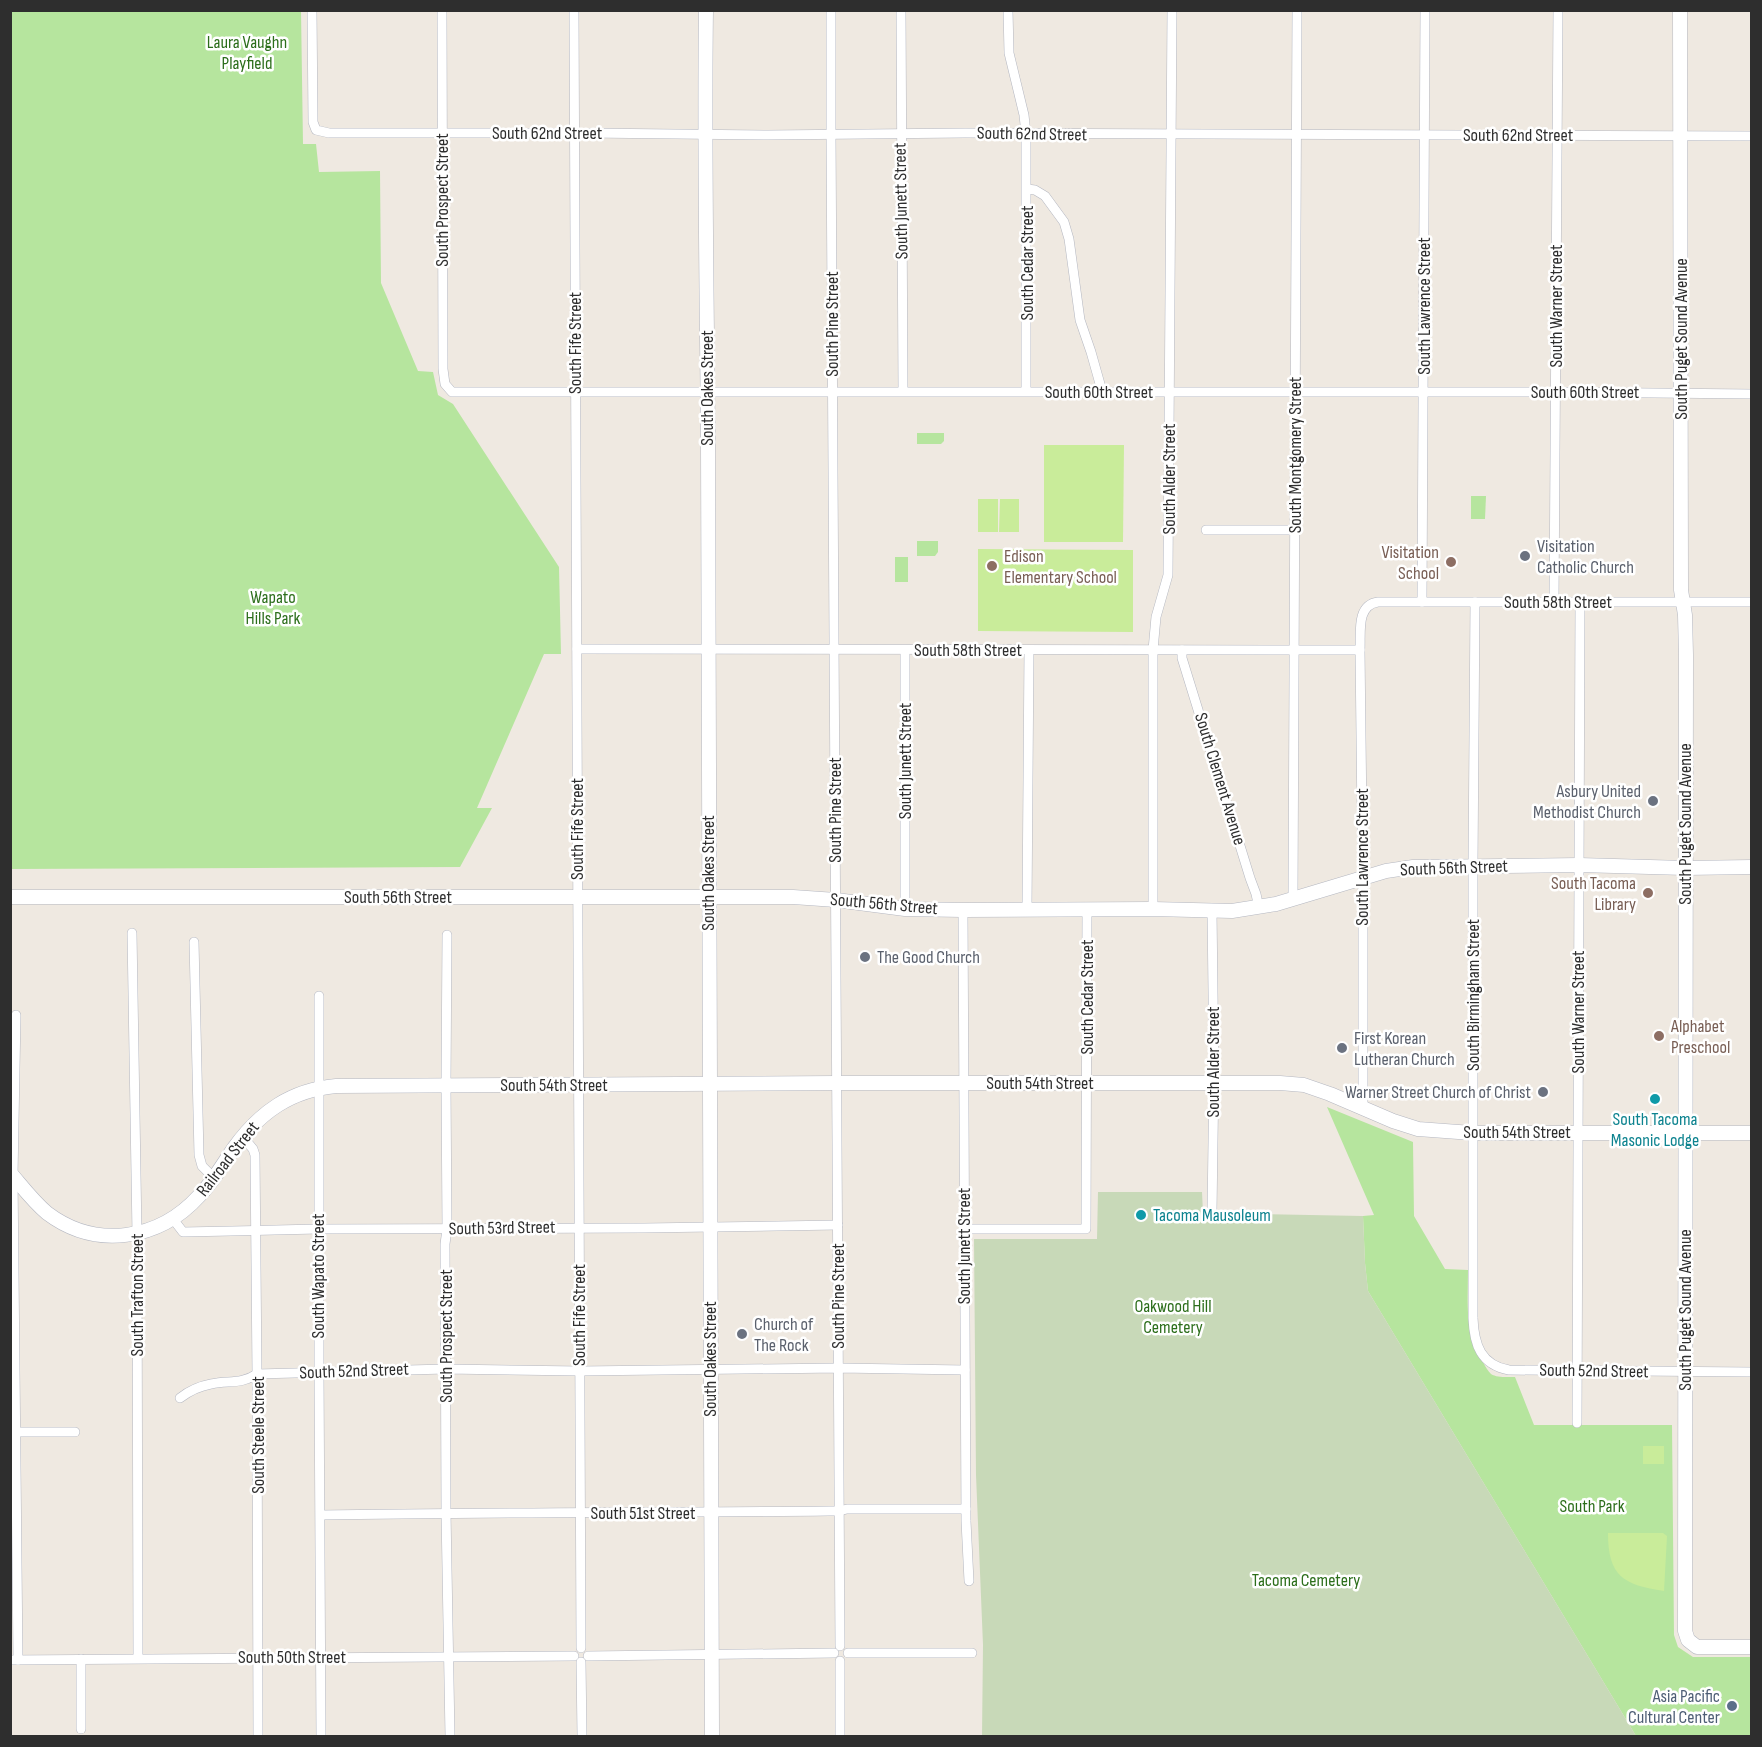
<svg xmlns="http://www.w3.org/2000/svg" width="1762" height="1747" font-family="'Sofia Sans Condensed',sans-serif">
<rect width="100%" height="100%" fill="#efe9e1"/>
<!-- green -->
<g fill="#b6e59e">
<path d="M10 11H301L303 144H316L319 172 380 171 381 283 418 371 433 372 438 395 453 404 559 567 561 654H544L477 808H492L460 867 11 869Z"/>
<path d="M917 433H944V441L941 444H917Z"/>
<path d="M1471 496H1486L1485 519H1471Z"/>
<path d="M917 541H938V552L935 556H917Z"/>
<rect x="895" y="557" width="13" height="25"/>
<path d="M1327 1107 1413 1142 1414 1216 1445 1269 1468 1270C1468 1301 1464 1335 1483 1362 1485 1366 1488 1371 1491 1374 1497 1378 1508 1377 1515 1377L1534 1425H1672L1674 1635 1678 1647 1693 1657H1751V1736H1636L1368 1291 1365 1263 1363 1216 1374 1215Z"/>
</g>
<!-- cemetery -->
<path fill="#c8d9b8" d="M1098 1192H1202L1203 1213 1363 1216 1365 1263 1368 1291 1636 1736H982L983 1645 976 1475 974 1239H1097Z"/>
<!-- pitch -->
<g fill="#c9ec9a">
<path d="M1044 445H1124L1123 542H1044Z"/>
<rect x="978" y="499" width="20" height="33"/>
<path d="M1000 499H1019V532H999Z"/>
<path d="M978 549 1133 550V632L978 631Z"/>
<rect x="1643" y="1446" width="21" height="18"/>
<path d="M1608 1533H1663L1667 1536 1664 1591C1623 1585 1608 1576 1608 1533Z"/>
</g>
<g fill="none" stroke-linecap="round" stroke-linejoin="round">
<!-- street casing -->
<g stroke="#b4b7c1" stroke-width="10">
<g id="street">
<path d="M312 10 313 122 316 130 329 133H587L768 135 965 133 1752 136"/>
<path d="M442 10 443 369 445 384 452 392H1555L1752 394"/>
<path d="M574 10 581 1648"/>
<path d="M831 10V134L840 1646"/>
<path d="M901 10 903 391"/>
<path d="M1008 10 1009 53 1024 115 1026 134V391"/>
<path d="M1027 189 1035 190 1045 196 1064 222 1069 239 1080 320 1091 352 1102 391"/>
<path d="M1206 530H1295"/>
<path d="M1422 602 1425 10"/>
<path d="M1475 602 1473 866V1318C1474 1345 1481 1365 1509 1370L1752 1372"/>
<path d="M1554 602 1558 10"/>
<path d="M577 649 1360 650"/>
<path d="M1182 650V658L1250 878 1256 894 1259 908"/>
<path d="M1293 899 1297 10"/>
<path d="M905 909V650"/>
<path d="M1027 909 1029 650"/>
<path d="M1153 909V650L1156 617 1168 575 1172 10"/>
<path d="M963 910 966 1521 969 1581"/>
<path d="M1212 911 1214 1072 1212 1212"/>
<path d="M132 933 137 1234 138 1658"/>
<path d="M447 935 446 1085 447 1229 445 1244 446 1512 450 1736"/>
<path d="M194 942 199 1155 202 1166 214 1178"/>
<path d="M319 996V1372L321 1736"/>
<path d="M16 1015 13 1176 18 1660"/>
<path d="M1363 1108V906L1360 650C1361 633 1356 605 1378 602H1752"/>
<path d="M243 1137 253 1149 255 1155 257 1374 258 1736"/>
<path d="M173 1219 183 1232 318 1229 644 1228 838 1225"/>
<path d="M964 1229H1086L1087 909"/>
<path d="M180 1398C189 1391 200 1386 211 1384 229 1380 240 1385 257 1374L446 1369 580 1371 839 1368 965 1370"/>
<path d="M1577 1423 1580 602"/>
<path d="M13 1432H75"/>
<path d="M321 1515C490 1512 659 1513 829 1511H839L847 1509H966"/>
<path d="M848 1653H972"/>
<path d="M588 1656 834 1653"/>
<path d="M10 1660 574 1656"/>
<path d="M840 1661V1736"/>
<path d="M581 1662 582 1736"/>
<path d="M81 1729V1659"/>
</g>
</g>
<!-- secondary casing -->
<g stroke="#b4b7c1" stroke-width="15">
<g id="secondary">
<path d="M706 10C704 155 707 300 708 444 708 875 710 1306 712 1736"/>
<path d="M1680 10 1681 590 1685 615 1686 655 1685 1631 1688 1640 1697 1647H1752"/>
<path d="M10 897H793L836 900 905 909 963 910 1153 909 1232 911 1276 904 1386 871 1413 867 1579 865 1685 868 1752 867"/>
<path d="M10 1176H13C24 1189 34 1202 47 1213 96 1250 159 1240 199 1196 213 1182 223 1164 234 1148 260 1112 291 1090 336 1086L837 1083H1280L1304 1085 1330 1094 1393 1121 1418 1129 1472 1133H1752"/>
</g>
</g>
<!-- street -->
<use href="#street" stroke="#fff" stroke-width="9"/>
<!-- secondary -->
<use href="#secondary" stroke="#fff" stroke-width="14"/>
</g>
<!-- markers -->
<g fill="#6b7280" stroke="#fff" stroke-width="2">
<circle cx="1525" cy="556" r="6"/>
<circle cx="1653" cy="801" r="6"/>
<circle cx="865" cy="957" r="6"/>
<circle cx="1342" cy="1048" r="6"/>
<circle cx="1543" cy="1092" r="6"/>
<circle cx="742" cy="1334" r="6"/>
</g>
<g fill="#8d6e63" stroke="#fff" stroke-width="2">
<circle cx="1451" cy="562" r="6"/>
<circle cx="992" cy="566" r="6"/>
<circle cx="1648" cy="893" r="6"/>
<circle cx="1659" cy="1036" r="6"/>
</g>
<g fill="#0f9aa8" stroke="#fff" stroke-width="2">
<circle cx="1655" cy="1099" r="6"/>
<circle cx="1141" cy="1215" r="6"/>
</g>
<circle fill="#5c6f8a" stroke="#fff" stroke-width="2" cx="1732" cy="1706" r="6"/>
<g text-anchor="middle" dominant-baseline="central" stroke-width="5" stroke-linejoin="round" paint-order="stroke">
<!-- park labels -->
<g font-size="18" fill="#2c6e1b" stroke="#fff">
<text x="247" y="42">Laura Vaughn<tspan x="247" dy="21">Playfield</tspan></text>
<text x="273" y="597">Wapato<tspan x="273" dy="21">Hills Park</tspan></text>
<text x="1173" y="1306">Oakwood Hill<tspan x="1173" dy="21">Cemetery</tspan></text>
<text x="1592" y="1506">South Park</text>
<text x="1306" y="1580">Tacoma Cemetery</text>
</g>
<!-- street labels -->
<g font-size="18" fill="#2e2e2e" stroke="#fff">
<text x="547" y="133">South 62nd Street</text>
<text transform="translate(1032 134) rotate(1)">South 62nd Street</text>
<text x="1518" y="135">South 62nd Street</text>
<text transform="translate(442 200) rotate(-90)">South Prospect Street</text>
<text transform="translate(901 201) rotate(-91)">South Junett Street</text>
<text transform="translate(1027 263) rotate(-90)">South Cedar Street</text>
<text transform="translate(1424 306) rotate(-90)">South Lawrence Street</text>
<text transform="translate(1556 306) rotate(-90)">South Warner Street</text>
<text transform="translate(832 324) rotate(-90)">South Pine Street</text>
<text transform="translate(1681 339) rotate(-90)">South Puget Sound Avenue</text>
<text transform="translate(575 343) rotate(-90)">South Fife Street</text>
<text transform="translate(707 388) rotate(-90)">South Oakes Street</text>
<text x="1099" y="392">South 60th Street</text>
<text x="1585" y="392">South 60th Street</text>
<text transform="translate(1295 455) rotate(-90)">South Montgomery Street</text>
<text transform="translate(1169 479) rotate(-90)">South Alder Street</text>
<text x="1558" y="602">South 58th Street</text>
<text x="968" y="650">South 58th Street</text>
<text transform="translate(905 761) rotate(-90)">South Junett Street</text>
<text transform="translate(1220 779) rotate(73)">South Clement Avenue</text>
<text transform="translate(835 810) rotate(-90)">South Pine Street</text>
<text transform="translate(1685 824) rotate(-90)">South Puget Sound Avenue</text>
<text transform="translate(577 829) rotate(-90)">South Fife Street</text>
<text transform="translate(1362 857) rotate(-90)">South Lawrence Street</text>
<text transform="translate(1454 868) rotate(-2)">South 56th Street</text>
<text transform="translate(708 873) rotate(-90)">South Oakes Street</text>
<text x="398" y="897">South 56th Street</text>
<text transform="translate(884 904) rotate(5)">South 56th Street</text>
<text transform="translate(1473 995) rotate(-90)">South Birmingham Street</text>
<text transform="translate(1087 997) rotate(-90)">South Cedar Street</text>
<text transform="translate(1578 1012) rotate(-90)">South Warner Street</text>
<text transform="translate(1213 1062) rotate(-90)">South Alder Street</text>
<text x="1040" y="1083">South 54th Street</text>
<text x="554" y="1085">South 54th Street</text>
<text x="1517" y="1132">South 54th Street</text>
<text transform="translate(228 1159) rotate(-52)">Railroad Street</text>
<text transform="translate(502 1228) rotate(-1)">South 53rd Street</text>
<text transform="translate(964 1246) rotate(-90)">South Junett Street</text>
<text transform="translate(318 1276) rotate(-90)">South Wapato Street</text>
<text transform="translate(137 1295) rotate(-90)">South Trafton Street</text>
<text transform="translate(838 1296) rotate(-90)">South Pine Street</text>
<text transform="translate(1685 1310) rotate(-90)">South Puget Sound Avenue</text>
<text transform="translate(579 1315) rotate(-90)">South Fife Street</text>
<text transform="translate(446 1336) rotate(-90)">South Prospect Street</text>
<text transform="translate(710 1359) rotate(-90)">South Oakes Street</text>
<text transform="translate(354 1371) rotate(-2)">South 52nd Street</text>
<text transform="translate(1594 1371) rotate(1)">South 52nd Street</text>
<text transform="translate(258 1435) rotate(-90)">South Steele Street</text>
<text x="643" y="1513">South 51st Street</text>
<text x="292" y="1657">South 50th Street</text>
</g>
<!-- worship labels -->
<g font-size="18" fill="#5b616d" stroke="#fff" text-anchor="start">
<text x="1537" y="546">Visitation<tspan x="1537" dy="21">Catholic Church</tspan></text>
<text x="1641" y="791" text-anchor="end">Asbury United<tspan x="1641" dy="21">Methodist Church</tspan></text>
<text x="877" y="957">The Good Church</text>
<text x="1354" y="1038">First Korean<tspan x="1354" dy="21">Lutheran Church</tspan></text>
<text x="1531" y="1092" text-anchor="end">Warner Street Church of Christ</text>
<text x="754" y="1324">Church of<tspan x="754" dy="21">The Rock</tspan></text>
</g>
<!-- education labels -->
<g font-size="18" fill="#785e54" stroke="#fff" text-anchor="end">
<text x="1439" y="552">Visitation<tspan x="1439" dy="21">School</tspan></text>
<text x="1004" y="556" text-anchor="start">Edison<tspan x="1004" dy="21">Elementary School</tspan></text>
<text x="1636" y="883">South Tacoma<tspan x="1636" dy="21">Library</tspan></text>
<text x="1671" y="1026" text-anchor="start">Alphabet<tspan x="1671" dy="21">Preschool</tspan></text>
</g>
<!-- culture labels -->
<g font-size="18" fill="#0d838f" stroke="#fff">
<text x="1655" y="1119">South Tacoma<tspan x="1655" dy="21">Masonic Lodge</tspan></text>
<text x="1153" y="1215" text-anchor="start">Tacoma Mausoleum</text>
</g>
<!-- service labels -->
<g font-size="18" fill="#4e5e75" stroke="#fff" text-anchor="end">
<text x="1720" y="1696">Asia Pacific<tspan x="1720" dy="21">Cultural Center</tspan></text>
</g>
</g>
<!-- border -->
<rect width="1762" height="1747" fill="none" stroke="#2e2e2e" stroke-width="24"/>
</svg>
